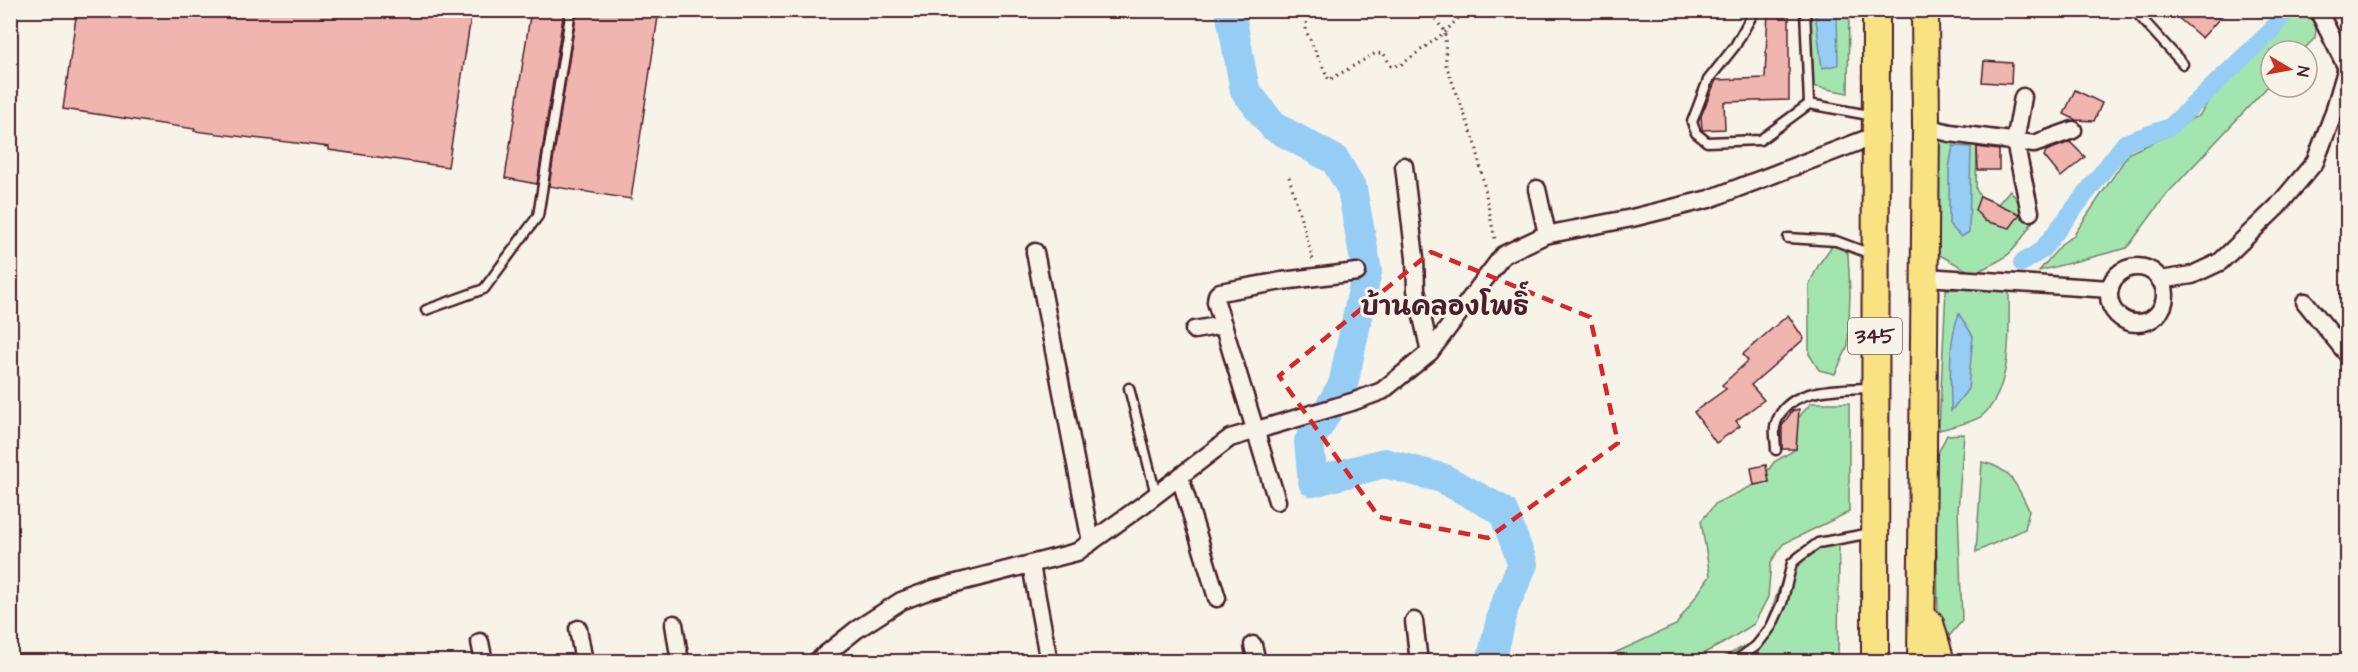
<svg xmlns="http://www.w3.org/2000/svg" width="2358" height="672" font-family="'Architects Daughter','Playpen Sans Thai',sans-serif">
<rect width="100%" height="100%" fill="#f7f3e8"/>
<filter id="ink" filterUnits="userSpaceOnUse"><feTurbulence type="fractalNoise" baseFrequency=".0167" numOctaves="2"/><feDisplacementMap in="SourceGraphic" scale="12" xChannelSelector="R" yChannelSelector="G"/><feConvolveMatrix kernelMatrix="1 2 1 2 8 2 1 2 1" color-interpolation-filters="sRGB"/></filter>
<g filter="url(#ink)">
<!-- green -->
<g fill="#a3e5af" stroke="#76826d" stroke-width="1.5">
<path d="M1804 11H1849L1848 93 1806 85Z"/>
<path d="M2287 11H2318L2315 38 2302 51H2271V83L2167 194 2127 248 2039 271 2063 243 2074 235 2129 153 2172 134 2191 119 2199 116 2225 75 2270 32Z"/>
<path d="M1940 132 1977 142 1976 189 1980 196 1998 204 2010 190 2033 221C2014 253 2007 260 1972 273L1936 253 1935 156Z"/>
<path d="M1842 245 1848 254 1850 293 1848 346 1835 374 1819 370 1809 354V285L1819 264 1832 246Z"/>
<path d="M1946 289 2009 290C2009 327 2013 388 1983 415 1976 422 1950 427 1939 430Z"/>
<path d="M1811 403H1849V512L1783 544 1771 562 1768 597 1754 624 1722 644 1688 661 1595 662 1676 625 1710 576 1701 521 1716 503 1754 485 1769 482 1767 472 1774 462 1796 449 1798 418Z"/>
<path d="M1964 434 1958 510 1962 621 1946 640 1938 612 1937 554 1934 509 1935 459 1947 435Z"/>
<path d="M1982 462C2011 468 2017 485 2029 510L2025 529 1976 552Z"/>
<path d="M1829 540 1839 543 1838 661 1714 662 1762 637 1783 577 1803 547Z"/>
</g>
<!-- water -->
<g fill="#96cdf5" stroke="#7887a4" stroke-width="1.5">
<path d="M1815 11H1837L1838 65 1822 68Z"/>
<path d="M1953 146 1971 147 1969 232 1961 237 1949 224V168Z"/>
<path d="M1959 314 1973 336 1968 389 1951 411C1951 379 1947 344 1959 314Z"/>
</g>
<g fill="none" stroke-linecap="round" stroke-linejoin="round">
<!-- canal -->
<path stroke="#96cdf5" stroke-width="18" d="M2022 263 2042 250 2125 143 2170 127 2270 32 2287 10"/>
<!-- river -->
<path stroke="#96cdf5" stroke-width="30" d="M1230 10 1245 90 1273 126 1335 160 1352 189 1367 271 1343 385 1309 442 1313 482 1384 463 1442 478 1503 511 1523 564 1504 607 1491 662"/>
</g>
<!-- building -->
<g fill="#f0b5ae" stroke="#4a1f2b" stroke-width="1.5">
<path d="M77 10H472L448 167 329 150V147L194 131 195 129 63 109Z"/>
<path d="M531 10H564L537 184 505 178Z"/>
<path d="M577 10H659L631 199 549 186Z"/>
<path d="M1768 10H1789V100L1724 102 1725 129 1702 130 1701 116 1716 80 1765 78Z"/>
<path d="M2169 10H2227L2202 38Z"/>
<path d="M1984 61 2012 63 2011 84 1982 82Z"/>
<path d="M2075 90 2102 103 2094 121 2076 120 2064 114Z"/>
<path d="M2070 142 2085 157 2061 177 2044 156 2046 151Z"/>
<path d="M1977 147 1999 150V170H1978Z"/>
<path d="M1980 196 2020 214 2010 228 1985 221 1975 210Z"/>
<path d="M1788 315 1804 339 1751 385 1764 400 1736 421 1740 426 1716 443 1694 412 1726 389 1722 385 1748 361 1743 354Z"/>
<path d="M1799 409 1796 449H1782V426L1792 411Z"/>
<path d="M1766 465 1769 482 1754 485 1751 468Z"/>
</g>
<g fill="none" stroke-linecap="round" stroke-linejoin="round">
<!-- service casing -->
<g stroke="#4a1f2b" stroke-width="13">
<g id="service">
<path d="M1755 10 1735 46 1708 80 1692 122 1696 133 1707 142 1760 140 1809 104"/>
<path d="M1805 10 1809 104 1874 116"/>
<path d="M2107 10 2108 11"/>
<path d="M2134 10 2183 64"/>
<path d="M1788 238 1836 241 1871 254"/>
<path d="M426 310 484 289 538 216 571 10"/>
<path d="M1129 388 1156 495"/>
<path d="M1776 450C1776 443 1774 434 1775 427 1784 386 1840 389 1871 388"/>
<path d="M1734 662 1756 646 1771 627 1782 603 1792 563 1799 557 1818 543 1871 533"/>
</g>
</g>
<!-- minor casing -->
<g stroke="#4a1f2b" stroke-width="21">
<g id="minor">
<path d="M2318 10 2346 66"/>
<path d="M2023 97 2015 142 2030 212"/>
<path d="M1926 127 1950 133 2034 144 2073 130"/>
<path d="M1404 166 1415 258 1416 290 1430 352"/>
<path d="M1537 189 1547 234"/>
<path d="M1035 252 1091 542"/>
<circle cx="2137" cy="295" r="28"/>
<path d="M1925 277 2110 289"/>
<path d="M2160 280 2192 275 2220 262 2277 207 2315 162 2333 115 2348 64"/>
<path d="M2305 302 2348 355"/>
<path d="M1194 330 1223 325"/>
<path d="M1180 477 1217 598"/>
<path d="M1277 501 1216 302 1217 295 1220 292 1282 281 1357 272"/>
<path d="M1031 565 1049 662"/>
<path d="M1414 621 1419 662"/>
<path d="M674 624 680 662"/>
<path d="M578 629 584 662"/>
<path d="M480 642 484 662"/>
<path d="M1253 645 1257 662"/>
<path d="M816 662 856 630 901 601 933 589 1077 552 1144 504 1230 438 1352 402 1382 391 1430 352 1503 255 1545 235 1632 218 1709 199 1874 136"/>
</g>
</g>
<!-- primary casing -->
<g stroke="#4a1f2b" stroke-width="30">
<g id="primary">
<path d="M1930 623 1941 662"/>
<path d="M1875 662 1876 10"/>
<path d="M1921 662 1926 127 1925 10"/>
</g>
</g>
<!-- path -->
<g stroke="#4a1f2b" stroke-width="3" stroke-dasharray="1.5 4.5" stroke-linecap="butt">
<path d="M1307 10 1306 31 1329 80 1376 53 1384 54 1391 66 1401 65 1445 32 1466 10"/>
<path d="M1428 10 1445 32 1446 65 1476 145 1495 240"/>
<path d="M1289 177 1313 260"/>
</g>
<!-- service -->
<use href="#service" stroke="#f7f3e8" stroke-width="8"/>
<!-- minor -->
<use href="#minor" stroke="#f7f3e8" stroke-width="16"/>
<!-- primary -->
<use href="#primary" stroke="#f8e281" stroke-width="26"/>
</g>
</g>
<!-- marked area -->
<path fill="none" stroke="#d62828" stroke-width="4.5" stroke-dasharray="12 8" stroke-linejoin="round" d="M1431 252 1590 317 1618 443 1488 538 1379 517 1279 376Z"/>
<g text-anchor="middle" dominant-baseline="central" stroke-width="6" stroke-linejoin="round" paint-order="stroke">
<!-- shield labels -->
<rect fill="#f7f3e8" stroke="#7e5f64" stroke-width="1.5" x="1848" y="318" width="54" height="36" rx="4.5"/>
<g font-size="21" font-weight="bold" fill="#4a1f2b">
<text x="1875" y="336">345</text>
</g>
<!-- quarter labels -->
<g font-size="26" font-weight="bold" fill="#4a1f2b" stroke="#f7f3e8">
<text x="1445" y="307">บ้านคลองโพธิ์</text>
</g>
</g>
<!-- margin -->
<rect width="2358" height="672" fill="none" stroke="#f7f3e8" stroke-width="36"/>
<rect x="18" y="18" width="2322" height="636" fill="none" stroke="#4a1f2b" stroke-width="2" filter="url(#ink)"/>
<!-- north arrow -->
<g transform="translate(2289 69) rotate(100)"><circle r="28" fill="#f7f3e8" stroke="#b29e9c" stroke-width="1.5"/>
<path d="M0-4.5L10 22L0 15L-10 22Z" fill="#c8321e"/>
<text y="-9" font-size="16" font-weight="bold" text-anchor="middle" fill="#4a1f2b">N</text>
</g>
</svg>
